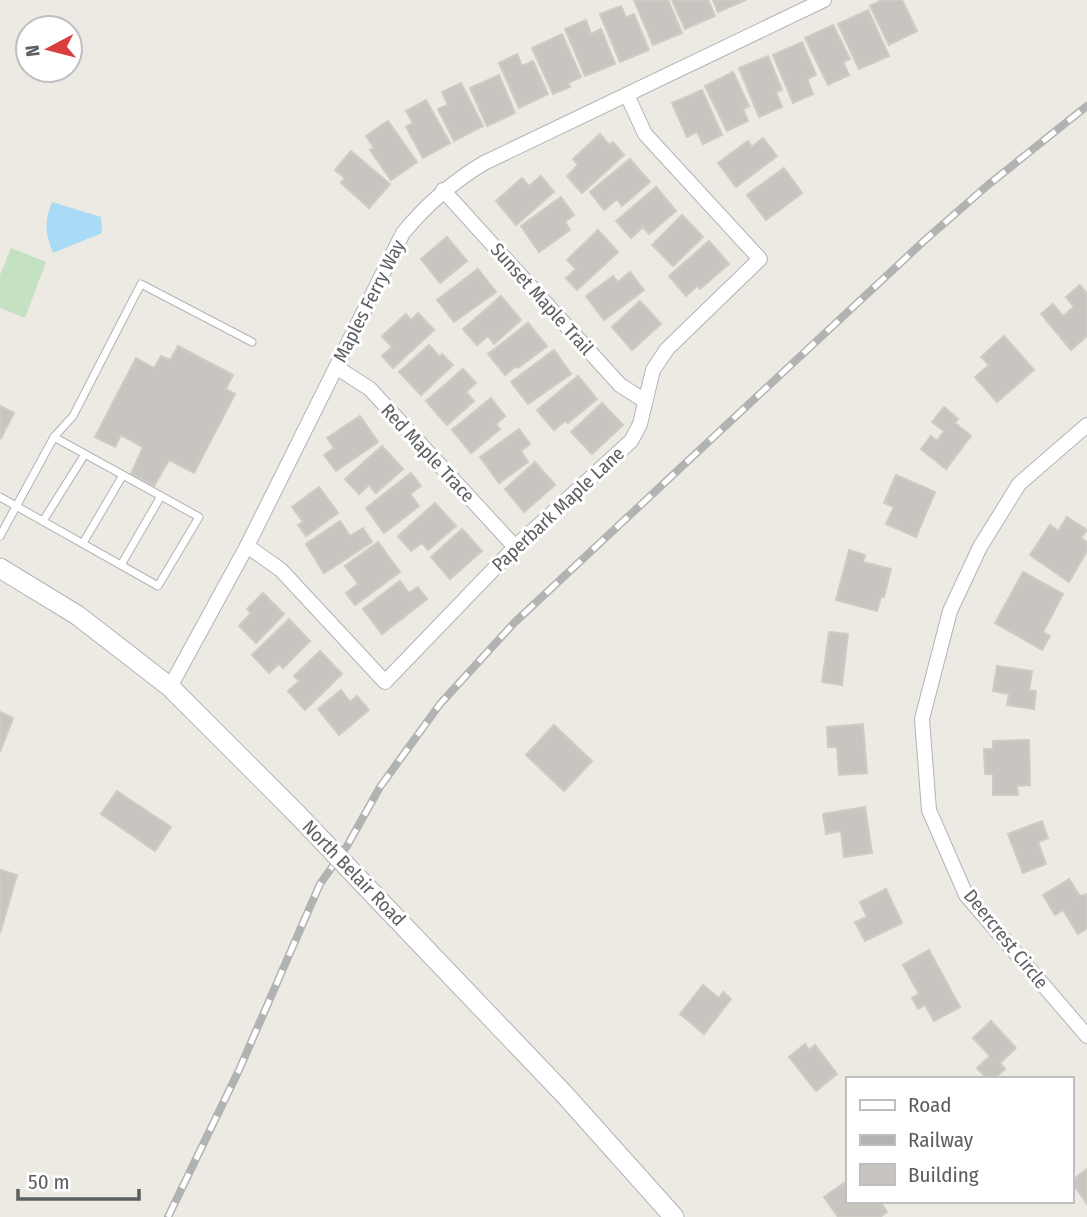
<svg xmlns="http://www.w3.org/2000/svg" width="1087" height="1217" font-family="'Fira Sans Condensed',sans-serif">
<rect width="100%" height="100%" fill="#eceae3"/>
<!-- green -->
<path fill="#c4e2c2" d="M11 248 46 262 25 318 0 308V275Z"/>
<!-- water -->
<path fill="#a9daf6" d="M52 202 101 217 102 233 53 253C45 233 44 222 52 202Z"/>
<!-- building -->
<g fill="#c8c5c0" stroke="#d0cbc2" stroke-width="2">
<path d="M634 0H668L682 33 653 45Z"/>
<path d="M672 0H708L715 16 685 29Z"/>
<path d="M713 0H746L718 12Z"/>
<path d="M882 0H902L917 31 889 45 870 6Z"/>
<path d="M621 6 626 18 634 14 649 50 620 62 600 14Z"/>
<path d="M868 10 889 56 859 69 838 24Z"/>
<path d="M586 20 591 34 601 29 615 64 585 76 565 29Z"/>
<path d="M833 25 850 59 843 62 849 75 828 85 805 38Z"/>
<path d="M562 34 581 77 568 83 570 87 553 94 532 48Z"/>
<path d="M802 42 816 75 807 79 813 94 793 103 773 55Z"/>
<path d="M517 54 522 66 533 61 548 94 519 108 499 63Z"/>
<path d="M768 56 782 90 776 92 782 107 759 117 739 68Z"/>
<path d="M733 72 749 106 743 109 748 121 727 131 705 86Z"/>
<path d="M499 75 515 113 487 126 470 88Z"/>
<path d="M461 83 483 126 454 141 438 109 448 105 442 92Z"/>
<path d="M702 90 722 135 703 144 697 132 687 137 672 103Z"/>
<path d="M426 100 450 143 423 158 406 127 413 123 406 111Z"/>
<path d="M388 121 417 162 391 180 370 150 374 148 366 136Z"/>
<path d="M600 134 609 145 613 142 624 155 582 193 567 176 578 165 573 159Z"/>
<path d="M763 138 777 156 736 187 718 163 748 141 752 147Z"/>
<path d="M351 151 390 184 369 208 341 183 345 178 335 170Z"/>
<path d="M630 159 650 182 622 206 617 199 604 210 590 192Z"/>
<path d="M784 168 802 193 766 220 747 195Z"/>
<path d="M541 176 554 192 516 225 496 201 522 178 529 186Z"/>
<path d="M656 187 676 211 649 234 643 227 631 238 616 221Z"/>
<path d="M561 197 574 215 565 222 570 230 539 252 521 226Z"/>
<path d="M682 215 703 237 673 266 652 245Z"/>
<path d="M598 230 618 252 577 290 566 278 576 269 567 260Z"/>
<path d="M447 237 467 261 440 283 421 259Z"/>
<path d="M709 241 729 264 700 289 697 286 686 296 669 276Z"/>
<path d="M478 269 496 292 454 322 437 300Z"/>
<path d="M630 272 644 290 604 320 586 296 613 276 618 282Z"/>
<path d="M1080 285 1087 294V336L1071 350 1041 314 1053 304 1063 316 1074 307 1066 297Z"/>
<path d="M501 296 521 320 494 344 488 336 477 345 463 329Z"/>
<path d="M640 301 661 324 632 350 612 327Z"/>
<path d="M418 313 434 330 393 368 382 356 392 347 382 336 406 314 411 320Z"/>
<path d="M528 323 547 346 518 368 516 366 505 375 488 354Z"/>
<path d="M1004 336 1034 370 997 402 975 377 989 365 981 357Z"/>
<path d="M429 345 440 357 442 354 453 365 421 395 399 372Z"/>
<path d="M178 346 233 375 226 389 235 394 194 473 169 460 154 486 131 474 143 447 121 435 115 447 95 437 136 358 154 368 161 356 170 360Z"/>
<path d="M554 350 571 374 528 404 511 382Z"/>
<path d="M463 369 476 383 466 392 474 401 447 425 426 401Z"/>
<path d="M578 376 597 399 568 423 565 421 554 430 537 410Z"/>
<path d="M491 398 505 416 496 424 500 429 471 453 452 430Z"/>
<path d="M602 403 623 425 592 454 571 432Z"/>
<path d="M0 406 14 413 1 438 0 437Z"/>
<path d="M944 407 958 419 955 423 971 436 946 469 921 449 931 436 937 441 944 431 932 422Z"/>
<path d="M360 416 378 442 336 471 324 455 334 448 327 438Z"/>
<path d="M519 429 530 444 521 451 528 462 499 483 480 457Z"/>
<path d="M382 446 403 469 376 493 369 485 359 494 345 479Z"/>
<path d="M535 462 555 485 524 512 505 489Z"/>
<path d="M411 473 421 486 410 494 419 506 384 533 366 508Z"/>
<path d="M896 475 935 492 916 537 886 524 894 507 884 503Z"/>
<path d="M319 487 338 513 306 536 298 525 303 522 292 507Z"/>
<path d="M435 503 456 526 428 550 422 543 411 551 398 536Z"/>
<path d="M1067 517 1087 530 1081 538 1087 542V551L1069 582 1030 555 1050 525 1058 531Z"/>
<path d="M340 521 350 536 363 528 372 542 324 573 306 544Z"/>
<path d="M462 529 482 551 450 579 431 557Z"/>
<path d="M378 542 400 572 355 605 346 593 358 584 345 566Z"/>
<path d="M849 550 865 555 863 562 891 569 884 597H881L877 611 836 600Z"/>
<path d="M1023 572 1063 594 1043 632 1050 636 1042 650 995 623Z"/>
<path d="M400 581 409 593 418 587 427 599 382 634 363 609Z"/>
<path d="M263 593 284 614 256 643 239 626 251 613 247 609Z"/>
<path d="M289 619 310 641 283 668 279 664 269 673 252 655Z"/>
<path d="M829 632 848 634 842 685 822 682Z"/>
<path d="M320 651 342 674 305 710 288 691 299 681 294 676Z"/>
<path d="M997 666 1032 671 1029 690 1036 691 1034 709 1007 705 1009 694 993 691Z"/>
<path d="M341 690 350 702 357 696 369 710 339 735 318 709Z"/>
<path d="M0 712 13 718 0 752Z"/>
<path d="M863 724 867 773 839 775 837 747H828L827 727Z"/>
<path d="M554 725 592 761 564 791 526 755Z"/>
<path d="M1029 740 1030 785 1017 786 1018 795H993V774H985L984 749H993V741Z"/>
<path d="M117 791 171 827 155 851 101 814Z"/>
<path d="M865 807 872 853 844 857 841 831 826 834 823 814Z"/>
<path d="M1042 821 1048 838 1038 842 1046 864 1023 873 1008 834Z"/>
<path d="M0 870 17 875 0 933Z"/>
<path d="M1069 879 1080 896 1087 894V928L1078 934 1063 910 1055 915 1043 895Z"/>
<path d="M886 889 902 923 865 941 855 922 867 917 860 902Z"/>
<path d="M929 950 960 1007 934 1021 925 1005 918 1009 912 998 919 994 903 965Z"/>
<path d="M703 985 719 998 723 992 731 999 704 1034 680 1014Z"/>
<path d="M991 1021 1016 1048 1000 1063 1005 1069 994 1079H987L977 1068 990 1056 973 1038Z"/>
<path d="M805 1044 809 1050 815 1045 837 1074 816 1091 789 1057Z"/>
<path d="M1087 1169V1204L1071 1181Z"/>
<path d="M847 1181V1201H880L887 1212 880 1217H838L824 1197Z"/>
</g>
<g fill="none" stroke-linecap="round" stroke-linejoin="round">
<!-- lane casing -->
<g stroke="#b0b4b7" stroke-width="9">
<g id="lane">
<path d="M0 497 158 586 199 517 54 437"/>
<path d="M43 521 85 454"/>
<path d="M0 536 54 437 73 416 141 284 252 342"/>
<path d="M83 543 123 475"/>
<path d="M121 565 161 496"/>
</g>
</g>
<!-- street casing -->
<g stroke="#b0b4b7" stroke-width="16">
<g id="street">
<path d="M443 190 620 385 645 401"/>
<path d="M336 367 370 389 515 547"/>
<path d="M1087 425 1019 484 980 547 950 611 922 719 929 810 966 895 1087 1036"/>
<path d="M247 546 281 570 385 682 515 547 631 441 640 424 653 370 667 349 760 259 645 134 627 95"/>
<path d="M170 687 247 546 403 233C427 204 452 182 484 163L824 0"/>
</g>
</g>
<!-- secondary casing -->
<g stroke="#b0b3b7" stroke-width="21">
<g id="secondary">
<path d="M0 568 77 615 170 687 297 814"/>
<path d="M375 896 565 1095 674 1217"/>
</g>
</g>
<!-- lane -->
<use href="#lane" stroke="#fff" stroke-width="7"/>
<!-- street -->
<use href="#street" stroke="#fff" stroke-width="14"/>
<!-- secondary -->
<use href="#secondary" stroke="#fff" stroke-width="19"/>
<!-- rail casing -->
<g stroke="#b1b2b2" stroke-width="8">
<path id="rail" d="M168 1217 239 1070 320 884 347 846 380 787 440 704 514 623 925 240 988 185 1087 106"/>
</g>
<!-- rail -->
<use href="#rail" stroke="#fff" stroke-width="5" stroke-dasharray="16" stroke-linecap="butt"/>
<!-- secondary-bridge casing -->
<g stroke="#b0b3b7" stroke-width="21" stroke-linecap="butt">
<path id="secondary-bridge" d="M297 814 375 896"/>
</g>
<!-- secondary-bridge -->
<use href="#secondary-bridge" stroke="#fff" stroke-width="19"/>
</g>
<g text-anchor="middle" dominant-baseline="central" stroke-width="6" stroke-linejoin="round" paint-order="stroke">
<!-- street labels -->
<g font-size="19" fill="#5b5f62" stroke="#fff">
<text transform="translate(542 299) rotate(48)">Sunset Maple Trail</text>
<text transform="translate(369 301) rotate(-63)">Maples Ferry Way</text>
<text transform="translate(428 453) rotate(47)">Red Maple Trace</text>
<text transform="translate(558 509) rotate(-43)">Paperbark Maple Lane</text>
<text transform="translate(354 873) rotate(46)">North Belair Road</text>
<text transform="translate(1006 939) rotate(51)">Deercrest Circle</text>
</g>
</g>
<!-- legend -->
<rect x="846" y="1077" width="228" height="126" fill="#ffffff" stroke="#bdbfc0" stroke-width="2"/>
<rect x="860" y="1100" width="35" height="10" fill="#ffffff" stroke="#bdbfc0" stroke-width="2"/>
<text x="908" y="1112" font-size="21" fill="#5b5f62">Road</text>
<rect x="860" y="1135" width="35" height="10" fill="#b1b2b2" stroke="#bdbfc0" stroke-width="2"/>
<text x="908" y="1147" font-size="21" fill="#5b5f62">Railway</text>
<rect x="860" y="1164" width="35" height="21" fill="#c8c5c0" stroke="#bdbfc0" stroke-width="2"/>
<text x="908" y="1182" font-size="21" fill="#5b5f62">Building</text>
<!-- north arrow -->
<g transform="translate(49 49) rotate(263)"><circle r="33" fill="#ffffff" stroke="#bdbfc0" stroke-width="2"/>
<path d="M0-5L12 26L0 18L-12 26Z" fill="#d83f3d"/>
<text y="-10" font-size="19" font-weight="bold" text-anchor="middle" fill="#5b5f62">N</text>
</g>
<!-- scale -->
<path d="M18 1189v10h121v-10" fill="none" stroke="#5b5f62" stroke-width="3.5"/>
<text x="28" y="1189" font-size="21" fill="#5b5f62" stroke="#ffffff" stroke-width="5" paint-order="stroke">50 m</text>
</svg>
